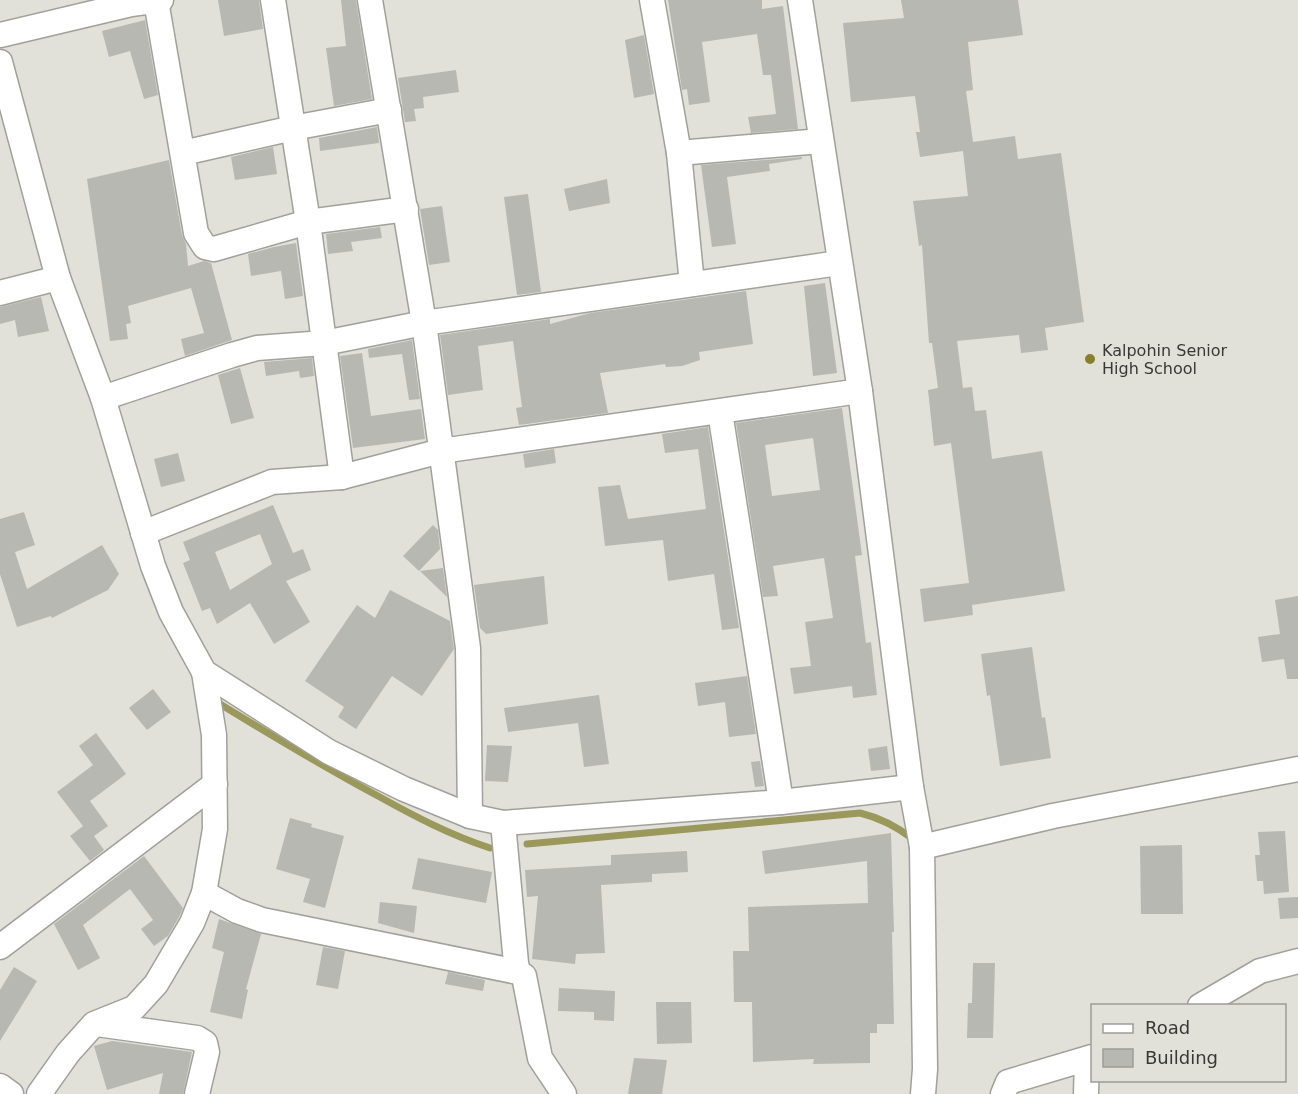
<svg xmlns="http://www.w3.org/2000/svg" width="1298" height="1094" font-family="'DejaVu Sans',sans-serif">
<rect width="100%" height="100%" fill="#e1e1da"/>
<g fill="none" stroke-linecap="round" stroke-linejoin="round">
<!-- stream -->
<g stroke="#9b985c" stroke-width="7">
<path d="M215 701C269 734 322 766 378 796 414 816 450 835 490 848"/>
<path d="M527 844 860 813C881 818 896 826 913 839"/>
</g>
</g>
<!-- building -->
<g fill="#b8b8b2" fill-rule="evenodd">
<path d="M218 0H259L263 29 224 36Z"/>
<path d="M341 0H356L372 99 334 106 326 48 346 46Z"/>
<path d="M668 0H762V9L783 6 798 129 751 133 748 117 776 114 771 75H763L757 34 702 42 710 102 689 105 687 89 682 90Z"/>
<path d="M901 0H1018L1023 35 968 42 973 90 966 91 973 142 1015 136 1018 159 1061 153 1084 322 1045 328 1048 350 1021 353 1019 335 957 341 963 388 972 387 975 411 986 410 992 459 1042 451 1065 591 972 605 973 615 924 622 920 589 969 583 951 443 934 446 928 390 938 388 932 343H929L922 245 919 246 913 201 968 196 963 151 920 157 916 132H920L915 96 851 102 843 23 904 18Z"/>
<path d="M145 20 158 95 144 99 130 51 109 57 102 31Z"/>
<path d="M644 35 654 94 634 98 625 40Z"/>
<path d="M456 70 459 92 423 97 424 108 414 109 416 121 405 122 398 78Z"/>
<path d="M377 127 379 143 320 151 319 138Z"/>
<path d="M273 147 277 174 235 180 231 157Z"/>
<path d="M802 157V159L769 164 770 171 727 177 736 244 712 247 701 165Z"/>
<path d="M169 160 182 235 186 244 188 266 204 261 211 263 232 340 185 356 181 339 204 333 191 288 128 306 131 323 126 324 128 339 110 341 87 179Z"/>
<path d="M607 179 610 203 569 211 564 189Z"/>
<path d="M528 194 541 292 517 295 504 197Z"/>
<path d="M442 206 450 262 429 265 420 209Z"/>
<path d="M380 227 382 238 351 242 353 251 328 254 326 234Z"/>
<path d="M296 243 303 296 285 299 281 271 251 276 248 254 274 247Z"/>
<path d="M825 283 837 373 813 376 804 286Z"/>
<path d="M746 291 753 344 699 352 700 360 682 366 666 367 665 364 600 373 608 413 519 425 516 408 522 407 513 341 478 346 483 390 448 395 440 335 550 319V324L590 313Z"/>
<path d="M41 297 49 331 18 337 15 320 0 324V307Z"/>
<path d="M412 340 420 399 409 400 402 354 369 358 368 349Z"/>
<path d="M362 353 371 416 421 409 425 439 353 448 340 356Z"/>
<path d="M312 358 314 376 300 378 299 371 266 376 264 362Z"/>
<path d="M240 368 254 418 231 424 218 375Z"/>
<path d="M842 408 862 555 855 556 866 643 871 642 877 695 853 698 852 686 794 694 790 668 811 666 805 622 833 618 824 558 773 566 778 596 763 597 736 423ZM813 438 820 490 772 496 765 445Z"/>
<path d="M708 427 739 628 722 630 714 574 668 581 663 540 605 546 598 487 620 485 628 519 706 509 698 449 665 453 662 434Z"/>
<path d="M554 449 556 463 525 468 523 454Z"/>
<path d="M178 453 185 481 161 487 154 459Z"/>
<path d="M273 505 293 553 303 549 311 570 286 581 310 622 274 644 250 603 217 624 210 608 202 611 183 563 190 560 183 542ZM260 534 272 564 230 590 215 552Z"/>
<path d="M24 512 35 545 15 552 27 589 102 545 119 574 108 590 52 618 51 616 17 627 0 574V519Z"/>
<path d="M433 525 438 530 440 549 419 571 403 556Z"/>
<path d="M443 568 447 597 420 571Z"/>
<path d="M544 576 548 624 486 634 480 628 474 585Z"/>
<path d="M390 590 450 621 454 649 422 696 392 676 356 729 338 717 344 707 305 681 357 605 375 618Z"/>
<path d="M1298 596V679H1287L1284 659 1262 662 1258 637 1280 634 1275 600Z"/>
<path d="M1032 647 1042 718 1045 717 1051 758 1000 766 990 695 987 696 981 654Z"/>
<path d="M747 676 756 734 729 737 725 702 698 706 695 683Z"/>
<path d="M153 689 171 712 147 730 129 708Z"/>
<path d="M599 695 609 764 584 767 578 723 508 732 504 708Z"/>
<path d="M96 733 126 774 90 801 108 826 94 836 104 850 90 861 70 836 83 826 57 792 93 765 79 746Z"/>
<path d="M487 745 512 746 508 782 485 781Z"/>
<path d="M887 746 890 769 871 771 868 749Z"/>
<path d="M760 761 764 786 755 787 751 762Z"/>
<path d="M290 818 312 824 311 827 344 836 325 908 303 902 310 879 276 869Z"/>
<path d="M1285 831 1289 892 1264 894 1263 881H1257L1255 855H1260L1258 832Z"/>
<path d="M891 833 894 932H892L894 1024H877V1033H870V1063L813 1064 814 1059 753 1062 752 1002H734L733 951H749L748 907 868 903 867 861 765 874 762 851Z"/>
<path d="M1182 845 1183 914H1141L1140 846Z"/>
<path d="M687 851 688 872 652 874V882L601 885 605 953 576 954 575 964 532 959 538 896 527 897 525 870 611 865V855Z"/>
<path d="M144 856 183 908 179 917 168 936 154 946 141 929 153 920 130 889 83 925 100 958 78 970 54 924Z"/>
<path d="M418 858 492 872 486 903 412 889Z"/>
<path d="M1298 897V918L1280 919 1278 898Z"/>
<path d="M380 902 417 906 414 933 378 923Z"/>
<path d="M219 919 261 934 246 989 248 990 242 1019 210 1012 224 952 212 948Z"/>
<path d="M323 947 345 951 338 989 316 985Z"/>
<path d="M973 963H995L993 1038H967L968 1003H972Z"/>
<path d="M14 967 37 981 0 1041V990Z"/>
<path d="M448 972 485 980 483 991 445 984Z"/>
<path d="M559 988 615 991 614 1021 594 1020V1012L558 1011Z"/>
<path d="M656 1002H691L692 1043 657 1044Z"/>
<path d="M112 1041 192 1052 183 1094H159L163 1073 107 1090 94 1046Z"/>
<path d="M634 1058 667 1060 662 1094H628Z"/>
</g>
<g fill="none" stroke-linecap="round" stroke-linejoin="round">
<!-- minor casing -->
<g stroke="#a1a19b" stroke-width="27">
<g id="minor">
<path d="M273 0 308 222 342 477"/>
<path d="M370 0 424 323 468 648 470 816"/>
<path d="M652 0 679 153 692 284"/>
<path d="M800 0 860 391 911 787 922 847 925 1069 923 1094"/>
<path d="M156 1 196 233 205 247 214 249 308 222 406 209"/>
<path d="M0 35 131 4 161 0"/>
<path d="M0 62 58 278 103 398 153 566 171 612 204 672 329 752 404 789 470 816 503 823 781 802 911 787"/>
<path d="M183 153 293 128 389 110"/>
<path d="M679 153 821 141"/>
<path d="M0 293 58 278"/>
<path d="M103 398 232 355 257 348 324 343 424 323 839 263"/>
<path d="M720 412 781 802"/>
<path d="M143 533 272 482 342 477 441 451 860 391"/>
<path d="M503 823 516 963 518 972 524 976 540 1058 564 1094"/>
<path d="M922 847 1053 816 1298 769"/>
<path d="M204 893 237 911 262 920 518 972"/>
<path d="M0 947 215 784"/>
<path d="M1200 1006 1260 971 1298 961"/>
<path d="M97 1024 197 1038 205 1043 207 1052 197 1094"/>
<path d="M0 1086 11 1094"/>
<path d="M39 1094 68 1053 94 1024 134 1008 156 984 192 923 204 893 215 829 214 735 204 672"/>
<path d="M1003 1094 1008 1082 1092 1057"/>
<path d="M1086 1094 1087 1059"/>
</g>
</g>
<!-- minor -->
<use href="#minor" stroke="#fff" stroke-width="24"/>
</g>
<!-- markers -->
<circle fill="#868028" stroke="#e1e1da" stroke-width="2" cx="1090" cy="359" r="6"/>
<g text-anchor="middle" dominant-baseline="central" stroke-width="4.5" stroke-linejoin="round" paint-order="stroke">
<!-- poi labels -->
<g font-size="16" fill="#383836" stroke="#e1e1da" text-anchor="start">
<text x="1102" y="350">Kalpohin Senior<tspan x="1102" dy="18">High School</tspan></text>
</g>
</g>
<!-- legend -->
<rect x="1091" y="1004" width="195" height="78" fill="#e1e1da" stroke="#9d9d98" stroke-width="1.5"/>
<rect x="1103" y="1024" width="30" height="9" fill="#ffffff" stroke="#9d9d98" stroke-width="1.5"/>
<text x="1145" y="1034" font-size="18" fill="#383836">Road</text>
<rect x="1103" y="1049" width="30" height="18" fill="#b8b8b2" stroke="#9d9d98" stroke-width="1.5"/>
<text x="1145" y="1064" font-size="18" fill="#383836">Building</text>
</svg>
